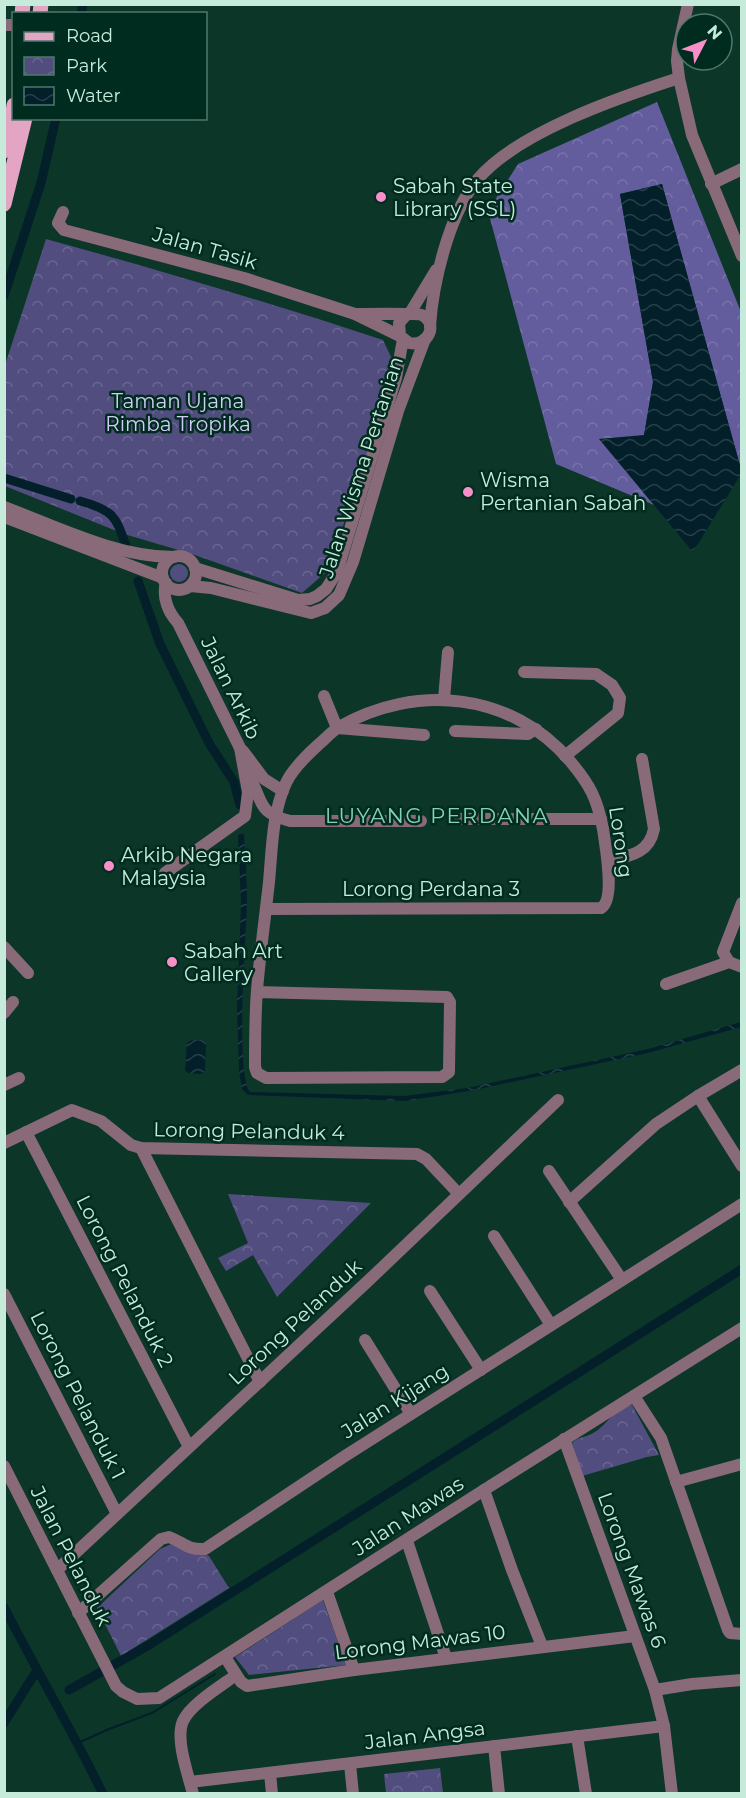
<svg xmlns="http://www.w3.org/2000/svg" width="746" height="1798" font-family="Montserrat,sans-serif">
<defs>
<pattern id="forest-crowns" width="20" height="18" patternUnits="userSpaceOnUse" patternTransform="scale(1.5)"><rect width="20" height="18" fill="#635c9d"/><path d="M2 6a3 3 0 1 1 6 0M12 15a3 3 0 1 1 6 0" fill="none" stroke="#7874aa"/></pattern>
<pattern id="park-crowns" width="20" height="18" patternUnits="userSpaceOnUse" patternTransform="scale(1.5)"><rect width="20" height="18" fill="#524d7f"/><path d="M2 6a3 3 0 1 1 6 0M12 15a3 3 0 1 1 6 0" fill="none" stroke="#696791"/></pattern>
<pattern id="water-waves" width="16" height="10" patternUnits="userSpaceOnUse" patternTransform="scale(1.5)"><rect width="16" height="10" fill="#021f2a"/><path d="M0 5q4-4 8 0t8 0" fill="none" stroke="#254048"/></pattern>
</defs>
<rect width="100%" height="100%" fill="#0b3628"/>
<!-- grass -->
<circle fill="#524d7f" cx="179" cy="573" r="9"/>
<!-- forest -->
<path fill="url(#forest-crowns)" d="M657 102 741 312V469L662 184 620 194 653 382 644 436 600 439 654 505 556 464 488 211 518 164Z"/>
<!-- park -->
<g fill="url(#park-crowns)">
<path d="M46 239C159 270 271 303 383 340L394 363 369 455 326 572 302 593 192 554 124 534 5 486V365Z"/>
<path d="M228 1194 371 1203 277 1297 253 1255 226 1271 218 1258 248 1243Z"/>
<path d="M632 1405 659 1455 647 1457 582 1476 572 1443C578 1437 582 1438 589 1435 606 1429 613 1407 632 1405Z"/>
<path d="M178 1541 209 1556 229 1588 121 1656 97 1608 160 1549Z"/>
<path d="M323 1600 346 1665 249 1675 235 1657Z"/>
<path d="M440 1768 443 1793H386L384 1774Z"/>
</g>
<!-- water -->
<g fill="url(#water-waves)">
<path d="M662 184 741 469V474L693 552 599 439 644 435 653 382 620 194Z"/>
<path d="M238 834H244C245 857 247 880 247 903 246 934 235 1074 250 1092L404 1096 467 1088 648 1049 741 1022V1027L648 1053 469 1091 406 1101 248 1095 242 1089 239 1071 237 1008 241 904Z"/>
<path d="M192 1040H202L206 1043 205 1070 202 1074 188 1073 185 1070 187 1043Z"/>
</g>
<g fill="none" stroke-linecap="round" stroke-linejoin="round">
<!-- stream -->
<path stroke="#021f2a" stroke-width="2" d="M78 1743 109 1729 152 1713 215 1674"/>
<!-- canal -->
<g stroke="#021f2a" stroke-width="9">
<path d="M81 14 83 4"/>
<path d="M4 296 41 183 56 118"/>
<path d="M4 478 71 499"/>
<path d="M80 501C117 511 116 518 128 552"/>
<path d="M138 581 160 644 209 743 234 782 240 805"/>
<path d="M4 1607C36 1670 72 1730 103 1794"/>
<path d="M69 1690 149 1645 742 1269"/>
<path d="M4 1723 37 1670"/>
</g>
<!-- minor -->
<g stroke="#896a79" stroke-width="12">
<path d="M688 4 678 49 677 61 679 78 692 135 742 256"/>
<path d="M4 25H14"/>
<path d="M711 184 742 169"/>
<path d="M63 212 58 223 64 230 244 278 355 314 400 336"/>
<path d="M410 313 436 270"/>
<path d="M356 314C365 314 418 313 422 315 439 324 428 347 409 343L400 336 399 323 407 314"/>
<path d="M430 326C433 282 449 215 477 180 517 132 620 97 679 78"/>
<path d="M4 507C58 527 116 557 174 557"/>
<path d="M4 517 163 578"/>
<circle cx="179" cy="573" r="17"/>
<path d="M195 568 298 600 310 599 317 596 326 589 337 572 396 378 403 339"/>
<path d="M190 586 211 588 311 613 325 608 339 595 353 562 398 411 425 339"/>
<path d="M524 672 596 674 612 685 620 698 618 713 565 756"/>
<path d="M324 696 337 728 424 735"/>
<path d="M444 699 448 652"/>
<path d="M455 731 528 734 536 729"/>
<path d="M243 751 264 779 283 791"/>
<path d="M249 776C264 802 256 812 290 821H421"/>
<path d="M460 819H601"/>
<path d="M608 861C629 856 649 854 654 829L642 759"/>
<path d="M165 873 245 816 248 792 240 748 178 623C168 612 162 597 166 583"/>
<path d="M4 947 28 973"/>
<path d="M729 962 723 952 742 903"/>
<path d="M666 984 729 962 742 967"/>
<path d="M257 992 447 997 450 1002 449 1072 442 1077 266 1078 257 1073 255 1067C255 1042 255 1016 257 990 260 954 265 918 269 882 272 850 272 813 286 783 292 770 307 755 318 745 325 739 331 732 339 727 415 683 512 692 570 761 590 785 597 798 603 829 605 845 616 899 601 908L266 909"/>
<path d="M4 1013 13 1002"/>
<path d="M4 1085 19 1078"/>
<path d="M698 1096 742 1166"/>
<path d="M26 1132 189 1447"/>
<path d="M4 1143 72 1110 101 1121 131 1145 141 1148 417 1154 426 1159 458 1193"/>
<path d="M141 1148 260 1382"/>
<path d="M549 1171 622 1280"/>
<path d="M569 1202 656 1124 698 1096 742 1070"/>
<path d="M494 1236 551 1325"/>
<path d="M430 1291 481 1370"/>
<path d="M4 1294 117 1514"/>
<path d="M365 1340 411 1414"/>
<path d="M634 1396 661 1438 728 1630 730 1633 742 1634"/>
<path d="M564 1439 655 1690 664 1726 672 1794"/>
<path d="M4 1466 116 1686 123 1692 137 1699 159 1698 484 1490 742 1328"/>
<path d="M676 1482 742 1464"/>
<path d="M484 1490 512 1570 542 1646"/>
<path d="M407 1541 446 1658"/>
<path d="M57 1570 368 1281 558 1100"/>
<path d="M327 1592 354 1670"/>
<path d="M78 1613 161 1539 169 1537C185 1543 187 1550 205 1549L345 1456 742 1204"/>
<path d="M225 1657 241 1682 247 1686 354 1670 635 1636"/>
<path d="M655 1690 692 1684 742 1680"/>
<path d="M577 1736 586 1794"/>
<path d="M494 1746 499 1794"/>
<path d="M350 1764 353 1794"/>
<path d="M270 1773 272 1794"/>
<path d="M190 1782 664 1726"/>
<path d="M193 1794C188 1774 175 1739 183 1721 191 1704 221 1686 236 1675"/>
</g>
<!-- major -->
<g stroke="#e4a5c5" stroke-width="15">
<path d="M22 14 23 4"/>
<path d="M40 14 41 4"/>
<path d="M4 151 11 127 14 105"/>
<path d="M4 204 25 118"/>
</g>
</g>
<!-- markers -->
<g fill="#f98fc9" stroke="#002c1f" stroke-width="2">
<circle cx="381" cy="197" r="6"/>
<circle cx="468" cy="492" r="6"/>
<circle cx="109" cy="866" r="6"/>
<circle cx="172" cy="962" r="6"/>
</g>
<g text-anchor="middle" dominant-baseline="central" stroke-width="5" stroke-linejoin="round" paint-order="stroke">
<!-- poi labels -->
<g font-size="20" fill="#c6ebdb" stroke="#002c1f" text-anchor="start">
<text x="393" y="186">Sabah State<tspan x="393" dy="23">Library (SSL)</tspan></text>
<text x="480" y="480">Wisma<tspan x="480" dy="23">Pertanian Sabah</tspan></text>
<text x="121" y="855">Arkib Negara<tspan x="121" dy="23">Malaysia</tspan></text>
<text x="184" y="951">Sabah Art<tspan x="184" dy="23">Gallery</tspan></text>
</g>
<!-- street labels -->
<g font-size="20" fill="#c6ebdb" stroke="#002c1f">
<text transform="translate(205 248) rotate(16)">Jalan Tasik</text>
<text transform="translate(361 467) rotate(-72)">Jalan Wisma Pertanian</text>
<text transform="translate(231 688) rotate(64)">Jalan Arkib</text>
<text transform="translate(621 842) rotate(82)">Lorong</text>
<text x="431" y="889">Lorong Perdana 3</text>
<text transform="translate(249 1131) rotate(1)">Lorong Pelanduk 4</text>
<text transform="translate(125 1281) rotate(63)">Lorong Pelanduk 2</text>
<text transform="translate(295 1322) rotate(-43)">Lorong Pelanduk</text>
<text transform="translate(78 1395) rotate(63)">Lorong Pelanduk 1</text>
<text transform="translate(395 1401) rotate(-32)">Jalan Kijang</text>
<text transform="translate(408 1516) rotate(-33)">Jalan Mawas</text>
<text transform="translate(71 1556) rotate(63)">Jalan Pelanduk</text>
<text transform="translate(632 1570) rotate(70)">Lorong Mawas 6</text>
<text transform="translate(420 1642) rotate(-7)">Lorong Mawas 10</text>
<text transform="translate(425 1735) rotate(-7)">Jalan Angsa</text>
</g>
<!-- park labels -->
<g font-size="20" fill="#cfcdf3" stroke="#002c1f">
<text x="178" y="401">Taman Ujana<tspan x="178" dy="23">Rimba Tropika</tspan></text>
</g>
<!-- neighbourhood labels -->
<g font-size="21" letter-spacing="1.5" fill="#84d2b3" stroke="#002c1f">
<text x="437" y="815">LUYANG PERDANA</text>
</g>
</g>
<!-- border -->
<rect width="746" height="1798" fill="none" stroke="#c6ebdb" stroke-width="12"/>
<!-- legend -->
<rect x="12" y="12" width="195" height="108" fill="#002c1f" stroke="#4f786a" stroke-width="1.5"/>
<rect x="24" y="32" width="30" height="9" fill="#e4a5c5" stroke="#4f786a" stroke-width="1.5"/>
<text x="66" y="42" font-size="18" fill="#c6ebdb">Road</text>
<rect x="24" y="57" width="30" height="18" fill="url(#park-crowns)" stroke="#4f786a" stroke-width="1.5"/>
<text x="66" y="72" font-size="18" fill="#c6ebdb">Park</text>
<rect x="24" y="87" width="30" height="18" fill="url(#water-waves)" stroke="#4f786a" stroke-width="1.5"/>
<text x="66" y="102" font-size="18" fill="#c6ebdb">Water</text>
<!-- north arrow -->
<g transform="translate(704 42) rotate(48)"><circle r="28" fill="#002c1f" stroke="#4f786a" stroke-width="1.5"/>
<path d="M0-4.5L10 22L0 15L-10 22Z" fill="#f98fc9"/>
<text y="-9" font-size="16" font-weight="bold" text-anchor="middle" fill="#c6ebdb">N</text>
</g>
</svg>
